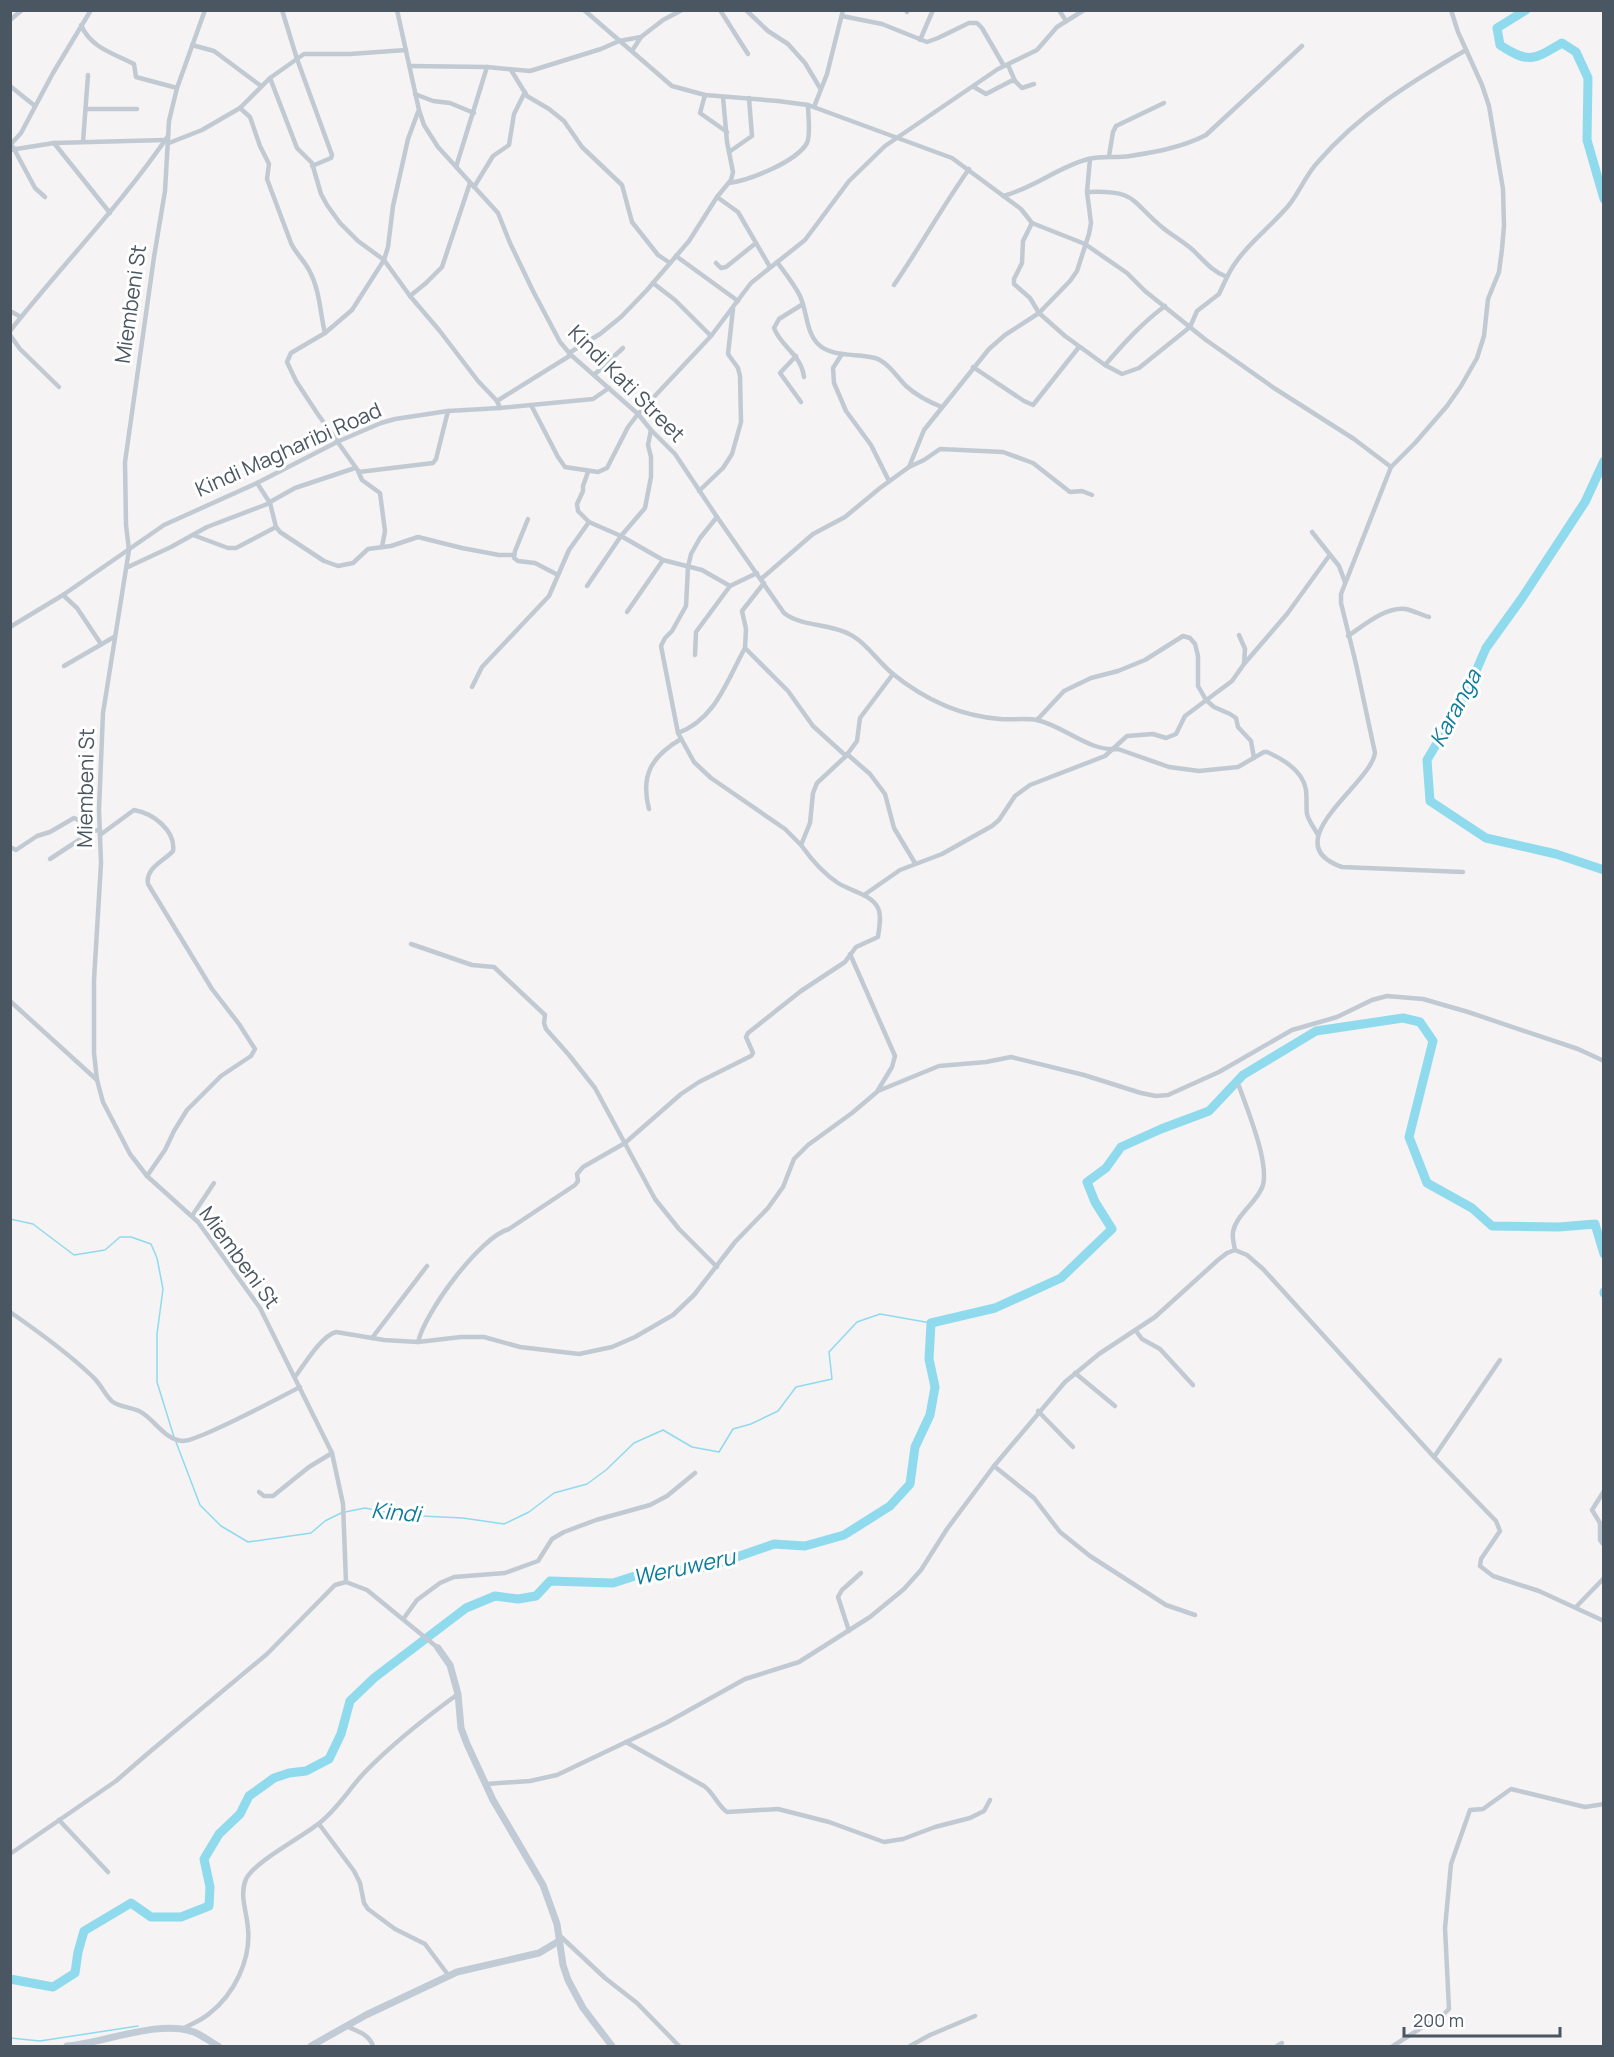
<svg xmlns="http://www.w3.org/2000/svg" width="1614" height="2057" font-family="Manrope,sans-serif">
<rect width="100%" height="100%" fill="#f5f3f3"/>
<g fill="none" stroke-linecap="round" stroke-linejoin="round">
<!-- stream -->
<g stroke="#90daee" stroke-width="1.5">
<path d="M10 1219 33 1224 74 1255 105 1250 120 1237H131L151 1244 157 1258 163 1289 157 1334V1382L174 1437"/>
<path d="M176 1442 200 1505 221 1526 248 1542 311 1533 325 1521 341 1513"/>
<path d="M345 1512 365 1508 399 1515 463 1518 504 1524 529 1512 554 1493 587 1484 606 1470 634 1443 663 1430 692 1447 719 1452 733 1429 751 1424 778 1411 796 1387 832 1379 829 1352 857 1322 880 1314 931 1323"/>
<path d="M10 2038 40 2041 138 2026"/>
</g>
<!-- river -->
<g stroke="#90daee" stroke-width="9">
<path d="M1526 10 1497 28 1500 45C1529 64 1533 60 1562 43L1576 52 1588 78 1587 140 1604 199"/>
<path d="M1604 461 1585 502 1522 598 1486 648 1466 694 1427 760 1430 801 1486 838 1556 854 1604 870"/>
<path d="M1604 1292V1293"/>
<path d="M10 1979 53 1987 75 1973 78 1952 84 1931 131 1903 151 1917H181L209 1906 210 1887 204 1859 219 1834 240 1814 249 1796 274 1778 289 1773 306 1771 329 1759 341 1734 350 1701 374 1678 466 1608 495 1596 518 1599 536 1596 550 1581 613 1583 638 1575 708 1567 774 1544 805 1546 844 1535 890 1506 910 1484 915 1447 930 1415 935 1387 929 1359 931 1323 995 1308 1061 1278 1112 1229 1095 1202 1087 1182 1106 1168 1121 1147 1161 1129 1209 1111 1243 1075 1316 1031 1403 1018 1420 1022 1433 1041 1409 1137 1427 1183 1472 1208 1492 1226 1559 1227 1595 1224 1604 1254"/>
</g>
<!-- street -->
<g stroke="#c1cad2" stroke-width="4.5">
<path d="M205 10 177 88 169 121 165 191 154 257 125 462 126 525 129 550 103 713 99 809 101 863 94 980V1053L97 1080 103 1102 130 1154 147 1176 198 1222 260 1308 332 1453 343 1504 346 1582"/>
<path d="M282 10 297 59 332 155 331 158 312 166"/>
<path d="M397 10 419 110 424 125 438 147 498 213 510 243 533 291 560 342 571 355 638 414 651 430 675 454 717 517 784 613C802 627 829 623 849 634 866 642 878 662 893 674 924 699 960 716 1000 719 1012 720 1025 718 1037 720 1064 726 1089 752 1118 749L1169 767 1199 771 1238 767 1264 752H1267C1283 759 1303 771 1306 790 1307 798 1306 807 1307 814 1309 822 1315 829 1318 835"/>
<path d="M584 10 672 86 705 95 778 101 808 105 952 158 1021 209 1032 223 1085 244 1127 273 1145 291 1206 340 1274 388 1354 439 1391 467"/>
<path d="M720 10 748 54"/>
<path d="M746 10 768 31 788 44 805 63 820 88"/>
<path d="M906 10 907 12"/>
<path d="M1059 10 1066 21"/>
<path d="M1451 10 1458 32 1482 85 1489 106 1503 189 1504 226 1502 249 1499 272 1488 299 1484 336 1477 358 1461 386 1447 406 1415 443 1391 467 1341 594V603L1356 664 1375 753C1371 784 1273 843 1342 867L1463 872"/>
<path d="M842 16 882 24 927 42 938 38 969 23H977L982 28 1004 66"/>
<path d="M10 20 22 10"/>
<path d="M81 25C91 48 113 53 134 64L136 77 177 88"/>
<path d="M920 40 933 10"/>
<path d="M192 45 214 51 261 86"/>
<path d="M632 51 641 37"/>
<path d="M1008 65 1015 81"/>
<path d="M410 66 487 67 530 71 601 49 619 41 641 37 663 20 682 10"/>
<path d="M511 70 527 96 549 109 564 121 582 147 622 185 632 222 658 255 670 263"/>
<path d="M270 78 297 148 312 163 321 194 327 205 340 223 358 241 384 260 410 296 439 330 478 381 497 401 500 408"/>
<path d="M10 86 35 106"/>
<path d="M974 87 986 94 1011 81H1015L1022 88 1034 84"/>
<path d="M415 94 433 101 450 103 474 113"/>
<path d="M705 95 700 113 727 132"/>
<path d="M814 107 827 74 843 10"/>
<path d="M240 108 250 117 260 146 269 164 267 179 291 243C296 254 305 261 310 272 320 291 320 313 325 333"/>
<path d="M86 109H137"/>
<path d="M418 112 408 139 393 206 388 247 384 260 352 310 325 333 291 353 287 362 296 381 317 413 359 472 433 463 436 459 448 411"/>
<path d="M83 142 88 75"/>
<path d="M54 143 110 213"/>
<path d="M169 143 202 130 240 108 270 78 304 54H350L406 50"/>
<path d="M11 144 21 133 53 73 91 10"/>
<path d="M13 147 35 188 45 197"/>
<path d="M10 150 54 143 165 140"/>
<path d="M729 152 752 136 749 98"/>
<path d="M1109 156 1113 132 1116 126 1164 103"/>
<path d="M456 167 487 67"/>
<path d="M729 183C750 180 796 162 807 143 811 134 808 116 808 105"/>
<path d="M474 187 493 156 509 145 514 114 525 92"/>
<path d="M1087 192C1138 190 1130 201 1163 228 1173 236 1184 242 1194 251 1204 261 1213 272 1227 277 1241 248 1269 229 1289 205 1300 191 1306 175 1317 163 1359 114 1411 82 1466 50"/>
<path d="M1003 196C1034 188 1058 167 1088 159 1102 156 1116 158 1130 156 1156 152 1183 147 1206 135L1302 46"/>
<path d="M717 197 738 212 770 267"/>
<path d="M1032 223 1023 241 1022 263 1014 279V284L1030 298 1039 313 1065 336 1105 365 1122 374 1139 368 1190 327 1197 311 1219 294 1227 277"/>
<path d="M676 256 738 301"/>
<path d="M777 262C785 273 794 284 800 296 807 311 806 332 818 344 832 358 858 353 875 358 888 362 897 377 906 386 916 395 929 402 942 407"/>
<path d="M716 263 721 268 726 267 756 243"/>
<path d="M653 283 675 300 711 336"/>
<path d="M894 285C920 247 942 207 969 169"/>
<path d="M410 296 426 283 442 267 470 183"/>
<path d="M803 304 779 319 774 328C781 347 801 354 804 377"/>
<path d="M10 311 21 317"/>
<path d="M10 331C62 265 121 205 168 136"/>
<path d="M10 335 20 349 59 387"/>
<path d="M569 353 600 334 621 317 647 290 689 241 717 197 731 180 733 172 727 142 723 97"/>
<path d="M842 354 833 368 834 383 846 411 871 445 889 481"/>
<path d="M796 356 780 373 801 402"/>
<path d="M1105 365C1124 343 1142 323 1165 306"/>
<path d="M973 367 1024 401 1033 405 1079 347"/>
<path d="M594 375 623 348"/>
<path d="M497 401 571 355"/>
<path d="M531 405 558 457 565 467 598 472 607 468 628 427 638 414 711 336 751 283 805 240 849 181 885 146 998 69 1037 50 1057 27 1084 10"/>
<path d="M909 467 924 460 940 449 1003 452 1033 463 1070 492 1082 491 1092 495"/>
<path d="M358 471 362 480 380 493 385 531 382 547"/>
<path d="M588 472 583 486V491L577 504 578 511 589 522 621 536 663 560 702 570 730 586 757 573"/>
<path d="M257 483 270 503 276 527 280 532 324 561 338 566 353 563 368 549 391 546 418 537 462 548 499 555H514"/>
<path d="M699 491 723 468 732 454 741 422 740 376 738 368 728 354 733 309"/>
<path d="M270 502 295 488 355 468"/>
<path d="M717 517 700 538 691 554 688 567 686 606 672 631 665 638 661 646 678 733 694 762 711 778 785 829 801 845"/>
<path d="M528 519 515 551 514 558 518 561 535 563 558 575"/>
<path d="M1312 532 1339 566 1345 582"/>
<path d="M193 535 228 548H236L276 527"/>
<path d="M128 567 171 547 207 527 270 503"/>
<path d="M761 579 813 534 845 517 880 488 909 467 924 430 989 349 1005 335 1039 313 1070 281 1077 271 1089 234 1091 223 1087 192 1090 159"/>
<path d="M764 583 742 611 746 629 745 648 788 691 813 726 846 756"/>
<path d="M587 586 621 536 645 508 651 477V457L648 445 651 430"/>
<path d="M63 595 77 608 101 644"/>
<path d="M627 612 663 560"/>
<path d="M10 627 63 595 164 525 257 483 339 441 381 423 395 419 448 411 500 408 593 399 609 388"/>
<path d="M1239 635 1245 649 1244 664"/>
<path d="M1348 636C1363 626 1386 606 1406 609 1414 611 1422 615 1429 617"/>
<path d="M695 655 696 632 730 586"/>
<path d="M64 666 114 637"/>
<path d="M472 687 482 667 549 596 569 550 589 522"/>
<path d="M1037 720 1064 691 1091 678 1118 671 1145 660 1183 636 1190 638 1195 644 1198 656V686L1206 700 1214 707 1230 714 1236 718 1238 727 1251 741 1254 758"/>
<path d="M678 733C716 719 727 680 745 648"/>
<path d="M847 754 870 774 885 794 894 828 915 863"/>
<path d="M649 809C640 775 652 756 681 739"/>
<path d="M100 835 134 810C152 813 176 830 173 851 164 861 145 868 148 884L212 989 239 1024 255 1049 251 1056 221 1076 187 1110 174 1131 165 1150 147 1176"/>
<path d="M10 847 16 850 37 836 50 832 74 818 83 822 88 834"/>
<path d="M50 859 88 834 100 829"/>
<path d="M864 895 900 870 942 854 992 826 999 820 1015 796 1030 785 1105 756 1127 736 1153 734 1166 738 1176 734 1185 716 1232 681 1244 664 1287 614 1329 556"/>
<path d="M411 944 472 965 494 967 545 1015 544 1023 546 1029 569 1055 595 1088 655 1199 679 1229 717 1267"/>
<path d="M850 954 895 1056 892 1067 878 1090"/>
<path d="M10 1001 97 1080"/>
<path d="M192 1216 214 1183"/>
<path d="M1235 1250C1234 1244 1232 1238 1233 1232 1236 1214 1258 1202 1263 1185 1269 1161 1247 1109 1239 1086"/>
<path d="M10 1312C39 1332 68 1353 93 1377 101 1384 106 1397 113 1402 120 1407 130 1407 139 1411 154 1418 164 1440 183 1441 198 1441 281 1397 300 1387"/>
<path d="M1136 1331 1142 1339 1160 1349 1193 1385"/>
<path d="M372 1338 427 1266"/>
<path d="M418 1342C425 1312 480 1237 509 1229L575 1185 578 1181 577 1174 583 1167 625 1143 681 1094 699 1082 751 1056 753 1053 746 1037 748 1033 801 991 845 962 856 947 878 937C879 928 882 916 878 908 871 894 850 891 838 883 824 874 811 859 801 845L810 823 813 793 817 783 846 756 857 741 860 718 893 674"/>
<path d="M1075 1373 1115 1406"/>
<path d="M295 1377C304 1365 321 1336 336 1332L384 1340 418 1342 461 1337H484L520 1347 579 1354 612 1347 635 1337 673 1315 694 1295 735 1242 768 1208 783 1187 794 1159 808 1145 852 1113 878 1091 939 1066 986 1062 1011 1057 1084 1075 1141 1093 1156 1096 1168 1095 1219 1072 1292 1030 1337 1017 1372 1000 1387 996 1423 999 1468 1012 1578 1049 1604 1061"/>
<path d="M1038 1411 1073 1447"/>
<path d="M1434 1457 1500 1360"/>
<path d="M994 1466 1034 1498 1060 1532 1090 1556 1166 1605 1195 1615"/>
<path d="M1604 1491 1592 1510 1600 1523V1540L1604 1545"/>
<path d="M259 1492 264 1496H273L309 1467 332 1453"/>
<path d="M1576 1607 1604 1578"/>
<path d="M404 1618 417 1600 440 1583 454 1577 505 1573 538 1561 552 1539 564 1532 596 1520 650 1505 667 1496 695 1473"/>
<path d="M849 1631 838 1597 842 1590 861 1573"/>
<path d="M626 1742 704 1786C714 1793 717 1805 727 1812L778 1809 829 1822 884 1842 903 1839 935 1827 970 1818 984 1811 990 1800"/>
<path d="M486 1784 530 1781 557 1775 666 1723 745 1679 799 1662 870 1617 904 1589 921 1570 947 1529 994 1466 1065 1382 1099 1354 1155 1317 1218 1260 1227 1253 1235 1250 1247 1255 1263 1269 1434 1457 1496 1521 1500 1531 1481 1559 1480 1566 1493 1576 1539 1591 1604 1621"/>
<path d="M59 1820 108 1872"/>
<path d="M319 1824 354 1871 360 1883 364 1903 368 1909 395 1929 425 1944 449 1976"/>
<path d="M10 1854 116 1781 146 1755 267 1654 335 1585 346 1582 367 1590 438 1648"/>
<path d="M558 1934 605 1978 637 2003 679 2046"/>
<path d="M346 2026C357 2031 369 2034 373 2046"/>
<path d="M182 2029C192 2024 202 2020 210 2013 234 1994 251 1960 248 1929 247 1912 239 1895 246 1879 254 1862 302 1837 318 1824 336 1811 349 1789 364 1773 393 1743 425 1718 458 1694"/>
<path d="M910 2046 930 2035 975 2016"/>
<path d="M1277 2046 1282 2043"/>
<path d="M1393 2046 1424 2026 1442 2016 1449 2009 1445 1928 1451 1864 1470 1810 1483 1809 1511 1789 1585 1807 1604 1804"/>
</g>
<!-- secondary -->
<g stroke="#c1cbd6" stroke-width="7">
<path d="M438 1648 450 1665 458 1694 461 1728 467 1744 493 1800 543 1885 557 1924 563 1965 568 1980 583 2008 612 2046"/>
<path d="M67 2046C104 2043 159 2019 194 2032 203 2036 211 2042 218 2046"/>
<path d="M311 2046 366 2015 457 1972 539 1953 559 1941"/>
</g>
</g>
<g text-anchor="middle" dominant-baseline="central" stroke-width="6" stroke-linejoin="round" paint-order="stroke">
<!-- street labels -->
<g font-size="21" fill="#4a5661" stroke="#fff">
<text transform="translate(130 304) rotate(-82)">Miembeni St</text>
<text transform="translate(627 383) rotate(45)">Kindi Kati Street</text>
<text transform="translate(288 449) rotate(-24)">Kindi Magharibi Road</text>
<text transform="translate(85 788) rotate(-89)">Miembeni St</text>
<text transform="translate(240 1257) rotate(54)">Miembeni St</text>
</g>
<!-- water labels -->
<g font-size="22" font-style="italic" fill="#0c7c9b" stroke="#fff">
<text transform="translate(1455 708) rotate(-62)">Karanga</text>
<text transform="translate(396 1512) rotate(5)">Kindi</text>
<text transform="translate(684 1567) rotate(-12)">Weruweru</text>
</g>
</g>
<!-- border -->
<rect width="1614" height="2057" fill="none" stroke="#4a5661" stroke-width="24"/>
<!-- scale -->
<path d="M1404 2027v9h156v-9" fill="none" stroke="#4a5661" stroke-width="3"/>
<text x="1413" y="2027" font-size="18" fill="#4a5661" stroke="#ffffff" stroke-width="4.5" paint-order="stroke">200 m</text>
</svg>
